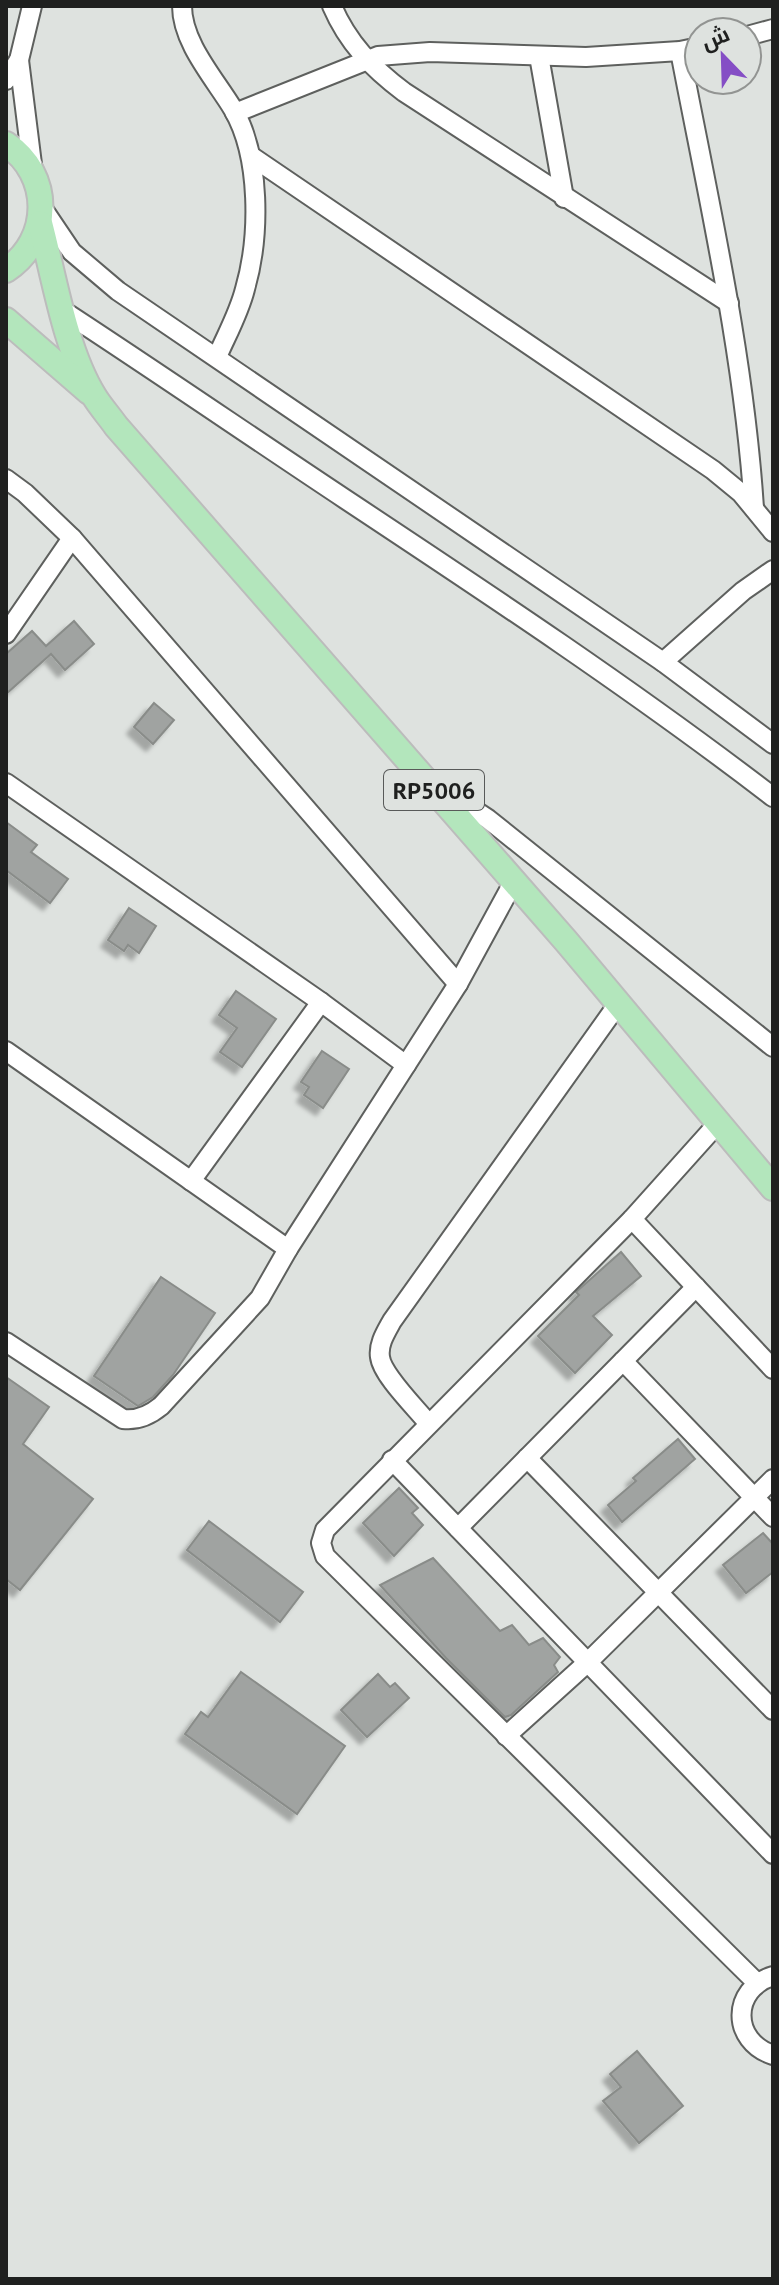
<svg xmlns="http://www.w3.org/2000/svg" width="779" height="2285" font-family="'PT Sans',Cairo,sans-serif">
<defs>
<filter id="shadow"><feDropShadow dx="-7" dy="7" stdDeviation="2" flood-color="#0004"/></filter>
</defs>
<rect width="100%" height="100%" fill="#dee2df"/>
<!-- building -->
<g fill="#a0a3a1" stroke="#898c89" stroke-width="2" filter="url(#shadow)">
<path d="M74 621 94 644 65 670 51 654 6 694V654L32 631 46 646Z"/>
<path d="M154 703 174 720 153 744 134 727Z"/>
<path d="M6 822 37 845 31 852 68 879 50 903 6 870Z"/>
<path d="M129 908 156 926 139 953 128 945 124 951 108 940Z"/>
<path d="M236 991 276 1019 242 1067 220 1052 237 1028 219 1015Z"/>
<path d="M322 1051 349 1069 323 1108 304 1095 309 1087 301 1082Z"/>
<path d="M621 1252 641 1276 593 1316 612 1335 575 1373 538 1336 579 1295 576 1292Z"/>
<path d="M161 1277 215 1313 173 1375 153 1397 138 1406 94 1376Z"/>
<path d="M6 1377 49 1407 23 1444 93 1499 20 1590 6 1579Z"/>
<path d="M678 1439 695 1459 622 1522 608 1505 636 1481 633 1478Z"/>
<path d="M399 1488 418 1508 412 1513 423 1525 394 1556 363 1523Z"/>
<path d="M209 1521 303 1592 280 1622 187 1550Z"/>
<path d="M763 1533 773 1544V1572L746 1593 723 1565Z"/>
<path d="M433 1558 500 1631 512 1625 529 1645 543 1638 560 1657 554 1665 558 1672 511 1715 505 1717 446 1658 380 1585Z"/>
<path d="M241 1672 345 1746 297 1814 185 1734 201 1712 208 1717Z"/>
<path d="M378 1674 390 1687 395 1683 409 1698 367 1737 341 1710Z"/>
<path d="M637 2051 683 2106 639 2143 603 2101 621 2087 610 2074Z"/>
</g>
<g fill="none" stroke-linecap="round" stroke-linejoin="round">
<!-- minor casing -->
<g stroke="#5e605e" stroke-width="22">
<g id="minor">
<path d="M182 6C182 43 215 79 233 109 261 157 260 237 245 289 239 313 227 334 217 357"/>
<path d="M332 6C348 43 372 68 404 92L729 303"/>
<path d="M747 36 773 29"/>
<path d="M680 51C709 203 744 354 754 508"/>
<path d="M539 56 564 198"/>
<path d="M19 60 32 6"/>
<path d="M6 80 19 60 33 172"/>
<path d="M235 113 378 56 430 52 586 57 680 51 699 47"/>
<path d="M251 156 713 470 741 493 773 532"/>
<path d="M41 206 72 252 118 291 663 662 773 744"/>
<path d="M62 310C157 372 250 436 345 499 490 595 635 691 773 797"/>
<path d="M6 479 25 493 72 538 458 984"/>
<path d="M6 634 72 538"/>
<path d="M663 662 743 591 773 570"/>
<path d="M6 783 321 1002 406 1065"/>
<path d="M438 786 488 819 773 1047"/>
<path d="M6 1051 288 1249"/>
<path d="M719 1122 632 1219 325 1530 321 1543 325 1556 757 1983"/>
<path d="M191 1181 321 1002"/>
<path d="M632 1219 773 1369"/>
<path d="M6 1342 123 1419C138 1421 150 1415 161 1406L260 1298 288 1249 458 984 514 881"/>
<path d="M623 1361 773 1517"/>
<path d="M428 1423C416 1408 382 1375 380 1357 378 1344 386 1332 392 1321L618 1004"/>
<path d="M527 1458 773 1710"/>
<path d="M392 1460 773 1854"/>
<path d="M458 1528 696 1287"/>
<path d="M506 1736 588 1662 773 1479"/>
<path d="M773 1976C731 1989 731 2041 773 2055"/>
</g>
</g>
<!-- major casing -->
<g stroke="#bcbcbc" stroke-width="28">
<g id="major">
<path d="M6 144C52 174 52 240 6 270"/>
<path d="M40 223C54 276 65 349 94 396 100 406 109 416 116 426L566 941 773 1188"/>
<path d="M6 320 89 392"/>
</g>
</g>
<!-- minor -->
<use href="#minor" stroke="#fff" stroke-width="18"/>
<!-- major -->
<use href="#major" stroke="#b3e6bc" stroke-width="24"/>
</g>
<g text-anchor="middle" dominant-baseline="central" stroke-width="6" stroke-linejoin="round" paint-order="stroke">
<!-- shield labels -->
<rect fill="#dee2df" stroke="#585a59" stroke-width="2" x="384" y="770" width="100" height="40" rx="6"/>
<g font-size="24" font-weight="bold" fill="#1f201f">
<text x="434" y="790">RP5006</text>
</g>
</g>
<!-- border -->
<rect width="779" height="2285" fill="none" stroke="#1f201f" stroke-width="16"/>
<!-- north arrow -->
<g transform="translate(723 56) rotate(337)"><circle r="38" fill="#dee2df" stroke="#929492" stroke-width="2"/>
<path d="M0-6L14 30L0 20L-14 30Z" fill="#854ec5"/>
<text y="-12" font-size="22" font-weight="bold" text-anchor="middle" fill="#1f201f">ش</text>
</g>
</svg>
